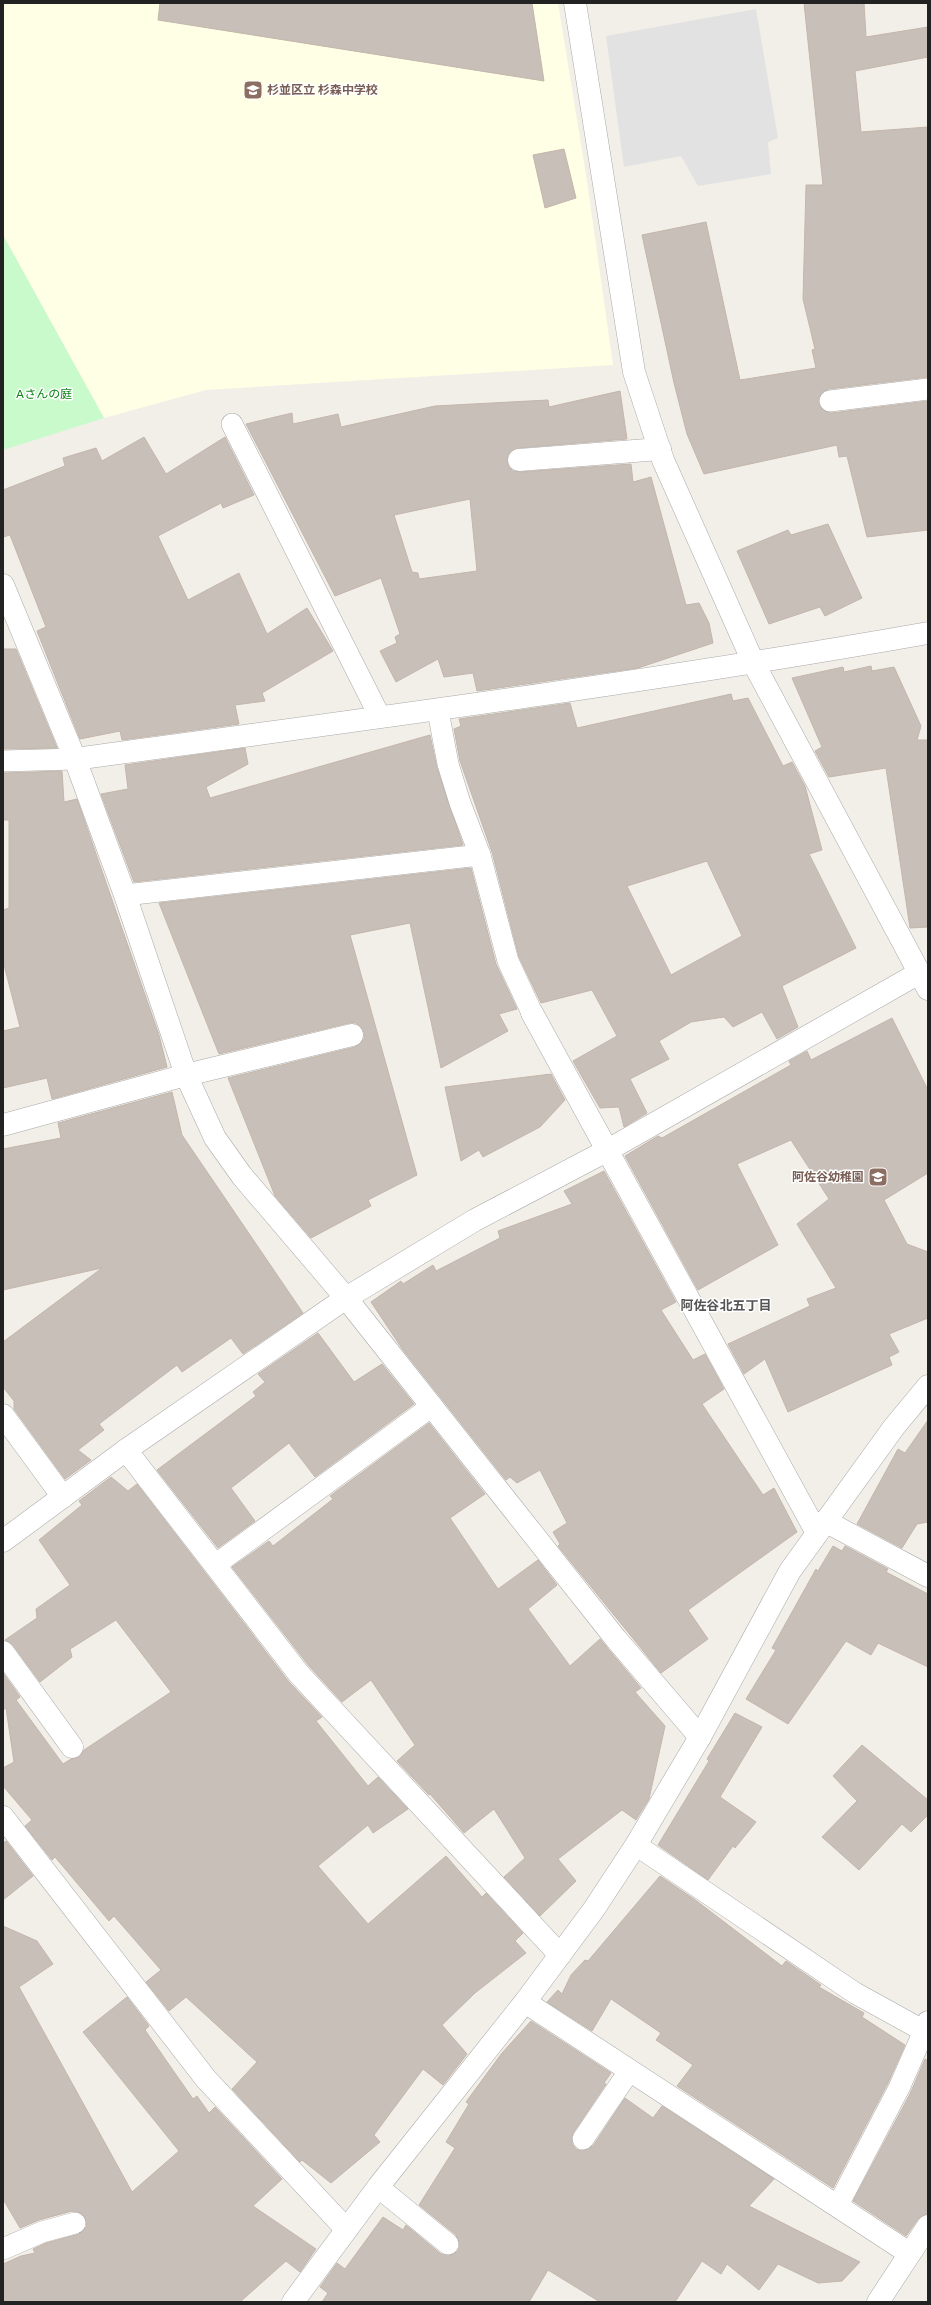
<svg xmlns="http://www.w3.org/2000/svg" width="931" height="2305" font-family="'Public Sans','Noto Sans JP',sans-serif">
<rect width="100%" height="100%" fill="#f2efe9"/>
<!-- education -->
<path fill="#ffffe5" d="M3 3H558L587 181 613 365 206 390 104 418 3 235Z"/>
<!-- park -->
<path fill="#c8facc" d="M3 235 104 418 3 450Z"/>
<!-- parking -->
<path fill="#e2e2e2" d="M756 9 778 138 768 142 771 174 698 186 681 156 624 167 606 36Z"/>
<!-- building -->
<g fill="#c7bfb8" stroke="#c4b6ab" fill-rule="evenodd">
<path d="M160 3H532L544 81 158 20Z"/>
<path d="M804 3H864L866 37 928 27V57L855 71 861 132 928 127V377L829 389 822 392 818 402 821 408 831 413 928 401V530L867 537 847 456 839 457 837 445 704 474 687 434 674 383 642 235 706 222 740 380 816 368 812 350 815 349 803 299 806 185H823Z"/>
<path d="M564 149 576 198 545 208 533 155Z"/>
<path d="M620 391 627 439 518 448 508 454 507 461 509 467 513 471 520 472 631 464 633 482 651 477 686 605 699 603 709 623 713 643 638 668 477 691 473 673 444 677 438 659 396 682 380 651 397 643 395 637 400 634 381 578 335 596 246 424 292 413 293 424 338 414 341 427 435 406 548 400 549 407ZM470 499 477 571 419 579 418 573 412 572 394 515Z"/>
<path d="M144 437 166 474 225 437 254 495 223 508 221 503 158 536 188 600 239 573 267 634 307 608 333 651 262 693 265 701 235 705 239 724 122 740 120 731 80 739 37 631 46 627 10 535 3 537V490L65 466 63 458 96 448 102 461Z"/>
<path d="M828 524 862 598 825 616 820 607 769 624 737 551 788 530 791 535Z"/>
<path d="M3 649H16L57 748 3 749Z"/>
<path d="M871 666 872 671 894 667 921 726 917 740H928V927L910 928 886 768 829 777 815 751 822 747 792 678 843 667 844 672Z"/>
<path d="M731 694 733 701 748 698 783 766 792 762 805 786 822 850 809 854 856 948 782 986 798 1027 777 1039 762 1012 733 1027 724 1017 691 1022 659 1041 669 1059 630 1079 647 1113 624 1127 619 1107 600 1108 573 1061 617 1036 592 990 541 1003 519 957 492 852 460 761 454 729 461 726 459 719 570 703 577 728ZM707 861 742 936 671 975 627 886Z"/>
<path d="M430 735 437 768 463 845 134 882 101 794 128 789 125 765 245 748 248 764 206 787 210 798Z"/>
<path d="M62 771 64 802 77 799 159 1035 167 1067 52 1099 47 1078 3 1088V1031L20 1027 3 961V910L9 908V820H3V773Z"/>
<path d="M471 868 496 964 517 1009 499 1014 508 1031 441 1068 410 923 350 935 417 1175 368 1200 371 1206 311 1238 275 1196 228 1078 355 1047 364 1039V1032L356 1023H349L219 1054 159 903Z"/>
<path d="M892 1018 928 1090V1173L884 1200 907 1244 928 1252V1318L889 1334 899 1352 889 1357 892 1365 788 1412 765 1359 744 1374 728 1344 810 1306 807 1299 836 1288 797 1224 829 1199 791 1140 737 1164 778 1245 698 1290 625 1156 658 1136 662 1138 791 1065 789 1061 807 1051 811 1060Z"/>
<path d="M551 1074 565 1100 540 1127 483 1157 479 1150 461 1161 445 1087Z"/>
<path d="M172 1092 182 1135 303 1313 243 1354 231 1338 182 1372 177 1365 99 1424 104 1430 78 1450 91 1460 65 1479 14 1409V1401L3 1387V1342L102 1268 3 1290V1149L61 1138 58 1123Z"/>
<path d="M604 1171 676 1302 661 1310 693 1360 705 1354 724 1389 702 1404 763 1495 774 1488 797 1532 688 1610 708 1639 661 1673 558 1546 560 1544 553 1532 567 1523 540 1470 517 1483 510 1477 506 1480 403 1350 371 1302 401 1281 403 1284 433 1265 436 1271 500 1238 498 1231 572 1204 564 1191Z"/>
<path d="M318 1333 354 1382 382 1364 414 1404 315 1477 289 1443 231 1488 255 1521 218 1548 157 1470 256 1396 253 1392 265 1382 258 1374Z"/>
<path d="M928 1420V1522L917 1524 902 1548 857 1524 898 1449 905 1453Z"/>
<path d="M429 1423 485 1494 450 1518 498 1589 538 1560 557 1585 528 1609 570 1666 600 1639 641 1688 635 1692 665 1726 649 1799 636 1820 622 1810 558 1859 576 1881 540 1916 504 1877 525 1858 494 1809 464 1833 430 1794 429 1795 397 1761 415 1745 371 1680 342 1702 309 1666 232 1567 269 1541 273 1546 333 1499 330 1496Z"/>
<path d="M111 1477 128 1491 137 1484 289 1682 322 1717 316 1721 368 1786 378 1777 408 1809 373 1833 368 1825 318 1866 368 1924 446 1856 482 1897 486 1893 523 1933 515 1941 526 1953 475 1993 442 2025 467 2054 443 2085 423 2069 374 2135 380 2142 331 2183 302 2160 300 2162 232 2089 257 2062 186 1997 169 2011 146 1982 161 1970 114 1916 109 1921 55 1857 52 1860 25 1826 32 1820 3 1786V1768L14 1762 6 1708 3 1710V1673L20 1697 16 1700 63 1764 71 1759 79 1757 84 1750 171 1692 116 1620 70 1649 72 1657 40 1682 13 1645 5 1640 37 1618 36 1609 70 1585 39 1540 82 1505 79 1501Z"/>
<path d="M833 1546 842 1551 845 1546 888 1569 886 1572 928 1594V1667L878 1643 871 1655 846 1641 788 1724 746 1699 776 1650 772 1648 816 1569 818 1571Z"/>
<path d="M735 1713 762 1727 720 1797 756 1822 735 1848 733 1846 708 1880 658 1845 709 1761 707 1759Z"/>
<path d="M862 1745 928 1800V1815L911 1832 902 1824 859 1870 822 1837 857 1801 833 1776Z"/>
<path d="M6 1841 33 1876 3 1900V1843Z"/>
<path d="M660 1876 694 1899 782 1966 786 1961 821 1985 819 1987 864 2013 862 2017 905 2045 888 2083 833 2188 677 2086 693 2065 656 2040 661 2033 611 1999 592 2031 547 2002 558 1990 562 1994 571 1975 585 1960 588 1961Z"/>
<path d="M3 1926 37 1941 53 1964 19 1987 132 2192 179 2151 83 2032 127 1997 149 2026 145 2030 193 2099 197 2096 209 2113 215 2107 282 2179 253 2206 316 2249 300 2272 286 2261 240 2302H3V2264L21 2256 35 2253 33 2249 46 2243 79 2234 87 2226 83 2214 72 2211 39 2220 20 2228 3 2199Z"/>
<path d="M531 2021 611 2073 604 2083 606 2084 573 2133 572 2144 576 2149 582 2151 593 2146 625 2098 653 2118 662 2106 774 2179 749 2206 860 2262 842 2281 818 2283 778 2264 759 2290 727 2264 721 2274 702 2261 675 2302H600L548 2270 529 2302H322L328 2293 320 2287 337 2263 345 2269 383 2217 403 2230 406 2225 441 2254 452 2255 458 2251 460 2246 456 2235 419 2205 455 2148 446 2142 469 2104 466 2102 502 2053Z"/>
<path d="M925 2059 928 2061V2214L918 2219 906 2236 853 2201 910 2094Z"/>
</g>
<g fill="none" stroke-linecap="round" stroke-linejoin="round">
<!-- service casing -->
<g stroke="#a9a9a9" stroke-width="22">
<g id="service">
<path d="M830 401 928 389"/>
<path d="M232 424 380 717"/>
<path d="M438 711 448 764 460 803 480 855 508 961 532 1013"/>
<path d="M3 761 75 759"/>
<path d="M125 895 480 855"/>
<path d="M215 1565 432 1406"/>
<path d="M636 1845 855 1993 924 2031 899 2088 838 2205"/>
<path d="M583 2139 630 2070"/>
<path d="M378 2187 448 2244"/>
<path d="M3 2249 42 2232 75 2223"/>
</g>
</g>
<!-- minor casing -->
<g stroke="#a9a9a9" stroke-width="23">
<g id="minor">
<path d="M575 3 634 372 663 460 754 664 928 989"/>
<path d="M519 460 660 449"/>
<path d="M3 585 75 759 125 895 186 1075 215 1138 242 1176 346 1298 616 1639 700 1737"/>
<path d="M75 759C360 720 645 683 928 633"/>
<path d="M532 1013 817 1533"/>
<path d="M3 1125 186 1075 352 1035"/>
<path d="M3 1415 63 1497"/>
<path d="M126 1450 299 1674 560 1955"/>
<path d="M825 1521 928 1576"/>
<path d="M3 1541 126 1450 346 1298 475 1220 608 1150 919 973"/>
<path d="M3 1652 72 1747"/>
<path d="M3 1817 206 2079 346 2229"/>
<path d="M525 2002 909 2253"/>
<path d="M928 2022 924 2031 928 2033"/>
<path d="M293 2302 378 2187 525 2002 594 1909 636 1845 700 1737 790 1571 894 1427 928 1386"/>
<path d="M878 2302 928 2226"/>
</g>
</g>
<!-- service -->
<use href="#service" stroke="#fff" stroke-width="21"/>
<!-- minor -->
<use href="#minor" stroke="#fff" stroke-width="22"/>
</g>
<!-- icons -->
<defs>
<g id="school-square" transform="scale(1)"><rect x="-9" y="-9" width="18" height="18" rx="4" fill="#8d6e63" stroke="#fff"/><path d="M0-5L7-2L0 1L-7-2ZM-4 1L0 2.5L4 1V4Q0 6-4 4Z" fill="#fff"/></g>
</defs>
<g fill-rule="evenodd">
<use href="#school-square" x="253" y="90"/>
<use href="#school-square" x="878" y="1177"/>
</g>
<g text-anchor="middle" dominant-baseline="central" stroke-width="3" stroke-linejoin="round" paint-order="stroke">
<!-- education labels -->
<g font-size="12" font-weight="bold" fill="#785e54" stroke="#fff" text-anchor="start">
<text x="267" y="90">杉並区立 杉森中学校</text>
<text x="864" y="1177" text-anchor="end">阿佐谷幼稚園</text>
</g>
<!-- park labels -->
<g font-size="12" fill="#0c8416" stroke="#fff">
<text x="44" y="394">Aさんの庭</text>
</g>
<!-- neighbourhood labels -->
<g font-size="13" font-weight="bold" fill="#555" stroke="#fff">
<text x="726" y="1305">阿佐谷北五丁目</text>
</g>
</g>
<!-- border -->
<rect width="931" height="2305" fill="none" stroke="#222222" stroke-width="8"/>
</svg>
